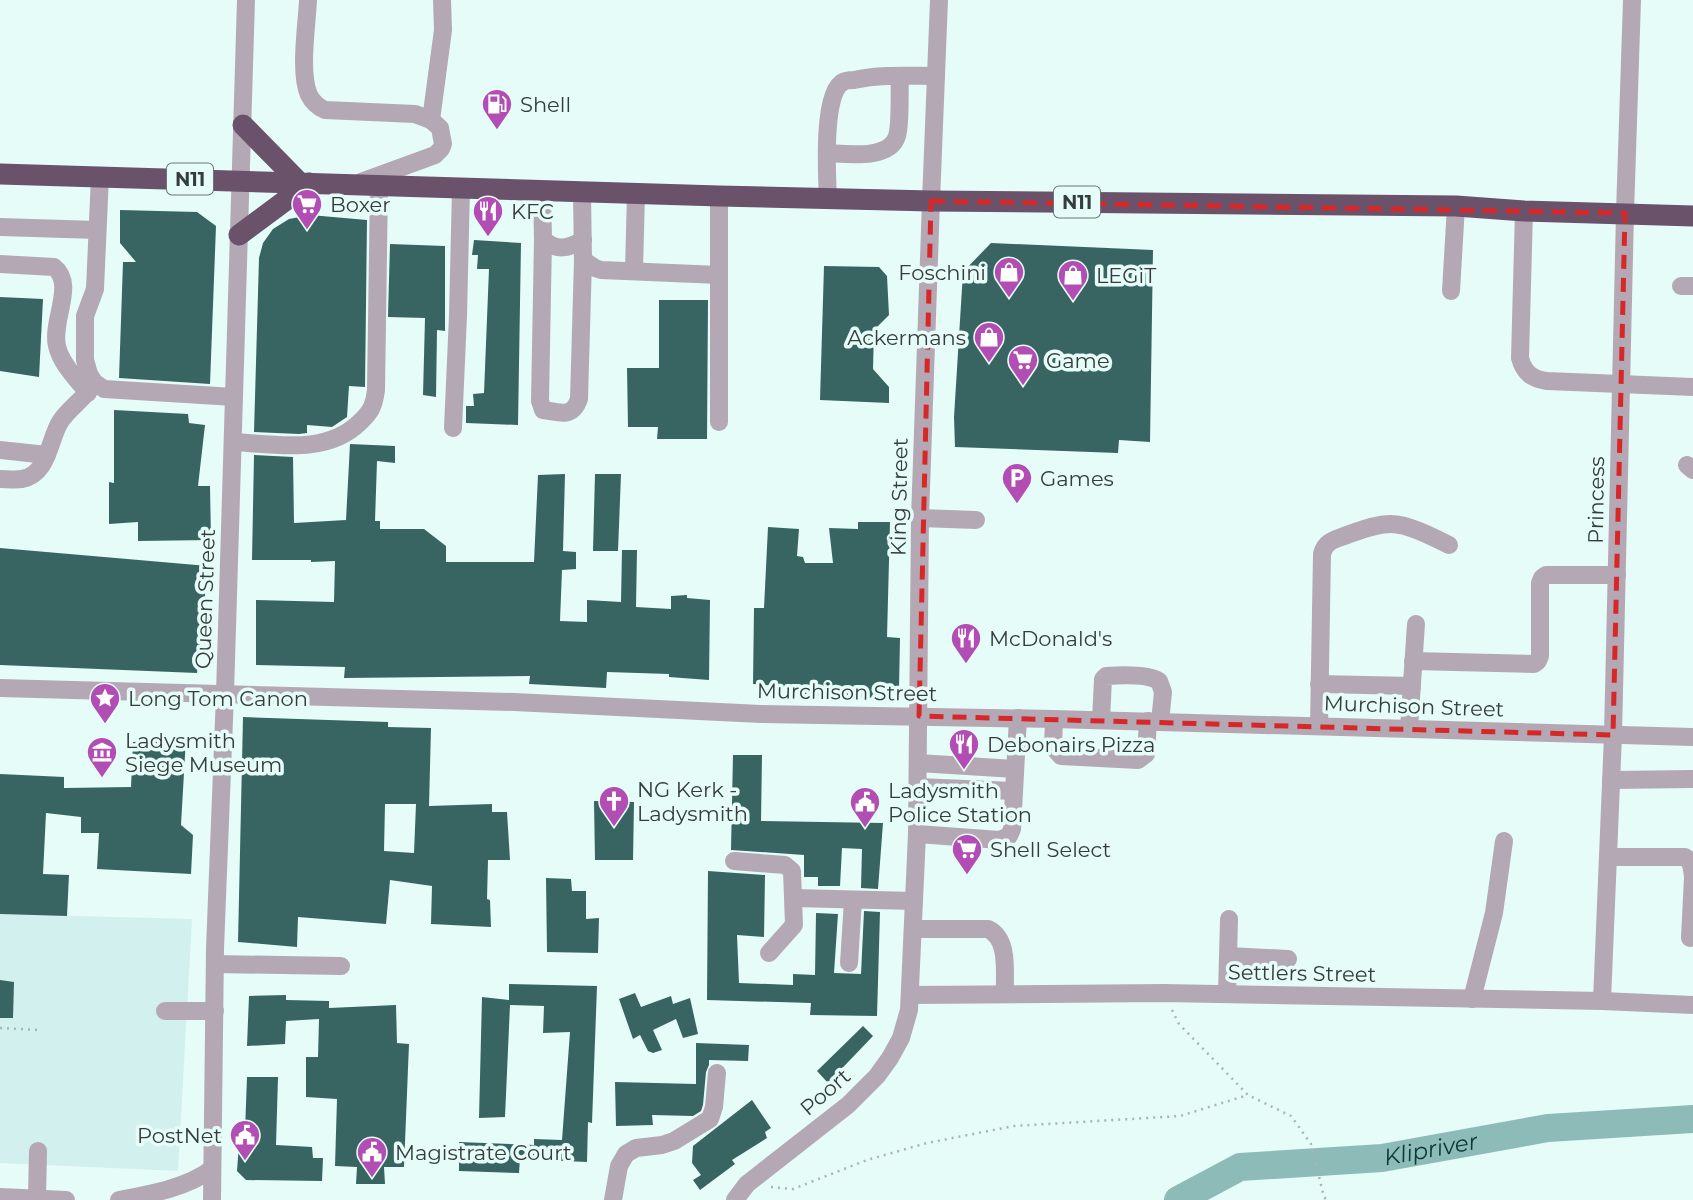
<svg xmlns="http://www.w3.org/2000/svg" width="1693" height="1200" font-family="Montserrat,sans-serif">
<rect width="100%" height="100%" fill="#e6fcf9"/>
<!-- built -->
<path fill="#d2f0ed" d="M0 914 192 919 178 1171 0 1163Z"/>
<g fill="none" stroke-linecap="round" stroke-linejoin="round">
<!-- river -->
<path stroke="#8dbcb8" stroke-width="28" id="s1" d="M1178 1200 1240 1167 1382 1158 1548 1128 1693 1119"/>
</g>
<!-- building -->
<g fill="#386562" fill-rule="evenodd">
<path d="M120 210 197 212 216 226 210 384 119 378 123 262H136L120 243Z"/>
<path d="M310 215 367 220 365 387 349 386 347 417 332 427 307 425V433L299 434 254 432 259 258 263 243 273 229 289 219Z"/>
<path d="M474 240 521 243 518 425 466 423V406H474L473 394 484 393 489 269H477L478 255H472Z"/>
<path d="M991 243 1153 250 1150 442 1119 440 1118 453 955 447 954 417 963 272Z"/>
<path d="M390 244 445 246V331L437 330 436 397 423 395 425 318 388 317Z"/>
<path d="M824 266 879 267 887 276 889 315 874 330 873 369 889 387V403L820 400Z"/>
<path d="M0 297 43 299 39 377 0 371Z"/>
<path d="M659 300H708L707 439H657L658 427H628L627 368H659Z"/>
<path d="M114 410 188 414 189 423 205 425 198 486H210L211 540 138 541V522L109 524V482L114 483Z"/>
<path d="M350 444 395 446V463L377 461 375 521H380V529H424L446 546V562H534L538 475 565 474 563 551 576 552V569L562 570 560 621 587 622V600L621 602 622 550H637L636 607 671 609V596L687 595V598L710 600 709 680 669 677V674L607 672 606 688 529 684 530 676 344 678 345 667 256 665V600L334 602 335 561 311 562V560H252L254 455 293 457 294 523 346 520Z"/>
<path d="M595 474H621L618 551H593Z"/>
<path d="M858 522H890L887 637 900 638 899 688 887 698 804 696V688L753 684 754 608H764L768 527 799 529 797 556 803 557 805 563H833L829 528 858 529Z"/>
<path d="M0 548 208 566 197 673 0 665Z"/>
<path d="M243 717 388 722V727L431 728 429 806 492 804V812H507L510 860H488L487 899 490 900 491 927 431 924 432 886 390 880 386 924 298 917 297 947 238 942ZM385 804H416L414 853 384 851Z"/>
<path d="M186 738 181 825 193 835 191 874 97 869 99 833H81V817L46 813 43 874 69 875 67 916 0 914V774L64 777V788L131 787 133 742Z"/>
<path d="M733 755H762L761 821 883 823 878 889 861 888 862 849 842 848 840 886H818V877H804V855L731 850Z"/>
<path d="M594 801 634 802 633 860H595Z"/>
<path d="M708 871 765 875 764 937 737 935 739 983 793 985V974L815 975 816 913 838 914 834 973 861 974 864 911 880 912 877 1016 810 1015 811 1003 707 1000Z"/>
<path d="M546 878 571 879 572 891H586V919L599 918 598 953 547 952Z"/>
<path d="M0 980 14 982 13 1018H0Z"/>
<path d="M509 984 597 986 592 1123 588 1122 587 1162 520 1159 519 1173 459 1171V1142L534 1145V1139L562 1140 570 1032 543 1033 544 1006 510 1005 505 1117 479 1118 482 997 509 1000Z"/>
<path d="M635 993 641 1007 671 996 673 1004 690 998 698 1034 683 1038 676 1019 653 1030 662 1050 653 1053 648 1051 640 1035 633 1039 619 999Z"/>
<path d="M286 995V1000L329 1001V1008L396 1005 397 1043 409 1044 404 1167H384L385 1184H356L357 1167 335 1166 337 1099 306 1097V1057H318L319 1019 286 1021 285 1044 247 1046 249 996Z"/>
<path d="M863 1026 873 1036 828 1083 817 1071Z"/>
<path d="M696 1043 749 1045 748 1061 709 1060V1065L706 1072 703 1105 701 1111 693 1116 652 1115 653 1125 616 1126 615 1082 696 1084Z"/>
<path d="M247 1077H278L276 1145 312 1147 313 1158H323L322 1181 246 1180 237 1171 240 1131H245Z"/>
<path d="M752 1100 771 1128 765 1132 767 1138 732 1160 735 1164 700 1190 693 1180 701 1175 692 1163 693 1146Z"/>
</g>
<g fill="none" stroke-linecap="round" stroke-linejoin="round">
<!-- path -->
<g stroke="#a5b6b4" stroke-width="2.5" stroke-dasharray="2 5" stroke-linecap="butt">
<path d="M1172 1010 1179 1024 1248 1095 1291 1116 1311 1144 1324 1197 1327 1200"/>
<path d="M0 1028 39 1030"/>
<path d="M771 1187 793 1189 867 1160 927 1143 1014 1126 1180 1116 1248 1095"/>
</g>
<!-- minor -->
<g stroke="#b5a8b5" stroke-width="18">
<path d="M308 0C307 25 299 73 309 95 313 103 318 107 325 110L415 114 431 120 440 128 443 144 441 149 435 155 361 182"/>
<path d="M431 120 443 30 442 0"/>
<path d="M827 153C847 154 890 160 897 136 901 124 899 90 900 76"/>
<path d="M100 176 95 289 85 316V360L89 374 94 382 104 389 234 397"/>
<path d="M542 191 543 239 540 401 543 410C560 412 572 419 579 399L583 260"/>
<path d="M582 192 583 260 595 268 601 270 719 275"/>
<path d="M828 199C827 176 822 92 843 82 846 80 850 80 854 80 881 74 909 76 936 76"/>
<path d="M1524 211 1520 358C1524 373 1532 379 1547 381L1693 387"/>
<path d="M0 227 97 230"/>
<path d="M543 239C556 252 569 248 583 240"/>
<path d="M0 264 54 267C76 284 51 321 57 346 61 364 77 379 88 393"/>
<path d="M634 270 636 193"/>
<path d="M1681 286H1693"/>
<path d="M1451 291 1456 206"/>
<path d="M719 422V196"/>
<path d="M453 428 458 316 461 188"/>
<path d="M233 442C275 444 326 455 359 423 371 412 374 406 376 390L379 185"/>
<path d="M0 450 47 455"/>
<path d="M1687 465 1693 470"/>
<path d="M0 479C7 479 15 480 22 479 48 475 49 440 60 422 69 408 84 399 93 385"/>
<path d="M920 518 976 520"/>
<path d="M1413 661 1534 664 1538 661 1540 656V583L1542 578 1546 575H1617"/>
<path d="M1319 684 1412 686"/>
<path d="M0 688 514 702 761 714 1054 719 1693 737"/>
<path d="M1054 719 1053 747 1061 756 1138 760 1146 754 1148 721"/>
<path d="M1101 720 1103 679 1106 676C1120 675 1148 674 1159 681L1163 692 1160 722"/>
<path d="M1319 726 1322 554C1325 541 1336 539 1347 535 1361 530 1376 524 1391 524 1408 524 1433 537 1449 545"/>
<path d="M1409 728 1416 624"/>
<path d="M918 763 1015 769"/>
<path d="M1611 780 1693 779"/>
<path d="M918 787 1014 791"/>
<path d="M917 834 1000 840 1009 836 1012 829 1018 718"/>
<path d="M1608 857H1685C1692 862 1692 869 1693 877L1690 938"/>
<path d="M734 861 785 865 792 871 794 925 769 953"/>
<path d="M794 898 914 901"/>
<path d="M913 929H988C1010 939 1004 974 1005 994"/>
<path d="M1228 956 1288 959"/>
<path d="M849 963 853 900"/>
<path d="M215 964 341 966"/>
<path d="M1227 994 1229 919"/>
<path d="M910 995 1164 993 1602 1001 1693 1005"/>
<path d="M1472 999 1494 913 1504 841"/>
<path d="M1602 1001 1613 735 1625 213 1632 0"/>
<path d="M165 1011H215"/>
<path d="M0 1197 66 1200"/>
<path d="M37 1198 38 1151"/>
<path d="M119 1200C151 1194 186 1188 212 1169"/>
<path d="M212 1200 215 949 225 694 246 0"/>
<path d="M613 1200 619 1166 626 1154 636 1148 662 1145 674 1141 710 1119 714 1107 717 1073"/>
<path d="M735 1200 747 1184 848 1105 877 1076 890 1058 901 1038 909 1010 917 834 920 518 931 201 939 0"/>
</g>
<!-- highway -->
<g stroke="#6a526a" stroke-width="21">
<path d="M243 125 299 182"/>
<path d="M0 174 719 196 931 201 1456 206 1524 211 1693 216"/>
<path d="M239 235 309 183"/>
</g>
</g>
<!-- marked area -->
<path fill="none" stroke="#d62828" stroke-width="5" stroke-dasharray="14 9" stroke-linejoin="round" d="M931 201 1625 213 1613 735 919 716Z"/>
<!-- icons -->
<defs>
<g id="fuel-pin" transform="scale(1.575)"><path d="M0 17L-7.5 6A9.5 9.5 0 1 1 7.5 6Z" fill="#b14db3" stroke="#e6fcf9"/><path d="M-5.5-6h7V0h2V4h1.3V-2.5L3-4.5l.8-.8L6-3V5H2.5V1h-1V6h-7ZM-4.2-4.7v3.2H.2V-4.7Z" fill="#fff"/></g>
<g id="supermarket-pin" transform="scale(1.575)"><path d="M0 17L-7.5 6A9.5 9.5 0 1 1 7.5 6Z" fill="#b14db3" stroke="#e6fcf9"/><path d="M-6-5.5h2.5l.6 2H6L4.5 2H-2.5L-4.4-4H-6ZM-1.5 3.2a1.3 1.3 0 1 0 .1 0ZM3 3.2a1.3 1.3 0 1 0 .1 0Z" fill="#fff"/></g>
<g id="restaurant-pin" transform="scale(1.575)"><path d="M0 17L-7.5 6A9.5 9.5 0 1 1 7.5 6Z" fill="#b14db3" stroke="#e6fcf9"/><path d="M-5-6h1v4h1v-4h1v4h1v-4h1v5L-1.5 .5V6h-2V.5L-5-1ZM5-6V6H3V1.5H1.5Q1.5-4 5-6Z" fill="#fff"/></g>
<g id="shop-pin" transform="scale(1.575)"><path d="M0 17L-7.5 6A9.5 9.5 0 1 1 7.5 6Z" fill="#b14db3" stroke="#e6fcf9"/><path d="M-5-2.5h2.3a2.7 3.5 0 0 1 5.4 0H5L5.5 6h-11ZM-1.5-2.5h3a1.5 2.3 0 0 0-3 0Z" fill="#fff"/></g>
<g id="parking-pin" transform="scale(1.575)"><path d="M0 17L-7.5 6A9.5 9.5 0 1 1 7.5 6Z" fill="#b14db3" stroke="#e6fcf9"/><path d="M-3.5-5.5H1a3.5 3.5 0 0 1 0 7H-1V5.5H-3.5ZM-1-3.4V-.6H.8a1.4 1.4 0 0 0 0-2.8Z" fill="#fff"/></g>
<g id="sight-pin" transform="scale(1.575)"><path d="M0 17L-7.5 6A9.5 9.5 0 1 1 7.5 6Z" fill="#b14db3" stroke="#e6fcf9"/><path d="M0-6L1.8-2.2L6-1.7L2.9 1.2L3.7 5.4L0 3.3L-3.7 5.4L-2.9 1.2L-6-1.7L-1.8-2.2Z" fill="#fff"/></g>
<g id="museum-pin" transform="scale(1.575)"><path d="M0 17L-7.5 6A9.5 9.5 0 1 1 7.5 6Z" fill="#b14db3" stroke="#e6fcf9"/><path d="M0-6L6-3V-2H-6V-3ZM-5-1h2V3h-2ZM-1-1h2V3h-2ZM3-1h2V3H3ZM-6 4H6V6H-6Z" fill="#fff"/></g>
<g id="church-pin" transform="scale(1.575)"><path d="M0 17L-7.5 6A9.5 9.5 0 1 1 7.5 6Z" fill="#b14db3" stroke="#e6fcf9"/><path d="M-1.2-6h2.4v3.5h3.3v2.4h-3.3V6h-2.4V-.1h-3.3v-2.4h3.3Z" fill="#fff"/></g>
<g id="civic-pin" transform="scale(1.575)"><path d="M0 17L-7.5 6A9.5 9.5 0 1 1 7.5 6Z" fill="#b14db3" stroke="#e6fcf9"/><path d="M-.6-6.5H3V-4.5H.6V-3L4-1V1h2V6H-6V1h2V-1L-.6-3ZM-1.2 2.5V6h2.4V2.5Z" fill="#fff"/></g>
</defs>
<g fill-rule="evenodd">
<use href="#fuel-pin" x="497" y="104"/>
<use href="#supermarket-pin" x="307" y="204"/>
<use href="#restaurant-pin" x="488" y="211"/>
<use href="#shop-pin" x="1009" y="272"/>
<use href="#shop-pin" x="1073" y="275"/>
<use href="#shop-pin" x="989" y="337"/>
<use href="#supermarket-pin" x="1023" y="360"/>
<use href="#parking-pin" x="1017" y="478"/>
<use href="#restaurant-pin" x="966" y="638"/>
<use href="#sight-pin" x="105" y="698"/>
<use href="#restaurant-pin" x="964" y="744"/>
<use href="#museum-pin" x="102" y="752"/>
<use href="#church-pin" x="614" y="801"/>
<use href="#civic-pin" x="865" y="802"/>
<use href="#supermarket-pin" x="967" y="849"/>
<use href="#civic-pin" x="245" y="1135"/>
<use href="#civic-pin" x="372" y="1152"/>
</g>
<g text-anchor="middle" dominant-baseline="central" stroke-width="7" stroke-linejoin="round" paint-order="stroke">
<!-- shield labels -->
<g fill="#e6fcf9" stroke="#6a7675" stroke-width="2">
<rect x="167" y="163.5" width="46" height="31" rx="5"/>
<rect x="1054" y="186.5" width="46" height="31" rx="5"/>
</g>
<g font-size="19" font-weight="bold" fill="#353d3c">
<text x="190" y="179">N11</text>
<text x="1077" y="202">N11</text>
</g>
<!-- poi labels -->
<g font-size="21" fill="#353d3c" stroke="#e6fcf9" text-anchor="start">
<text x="520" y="104">Shell</text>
<text x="330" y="204">Boxer</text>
<text x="511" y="211">KFC</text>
<text x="986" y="272" text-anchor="end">Foschini</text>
<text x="1096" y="275">LEGiT</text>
<text x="966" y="337" text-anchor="end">Ackermans</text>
<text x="1046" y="360">Game</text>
<text x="1040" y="478">Games</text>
<text x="989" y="638">McDonald's</text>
<text x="128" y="698">Long Tom Canon</text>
<text x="125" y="740">Ladysmith<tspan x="125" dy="24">Siege Museum</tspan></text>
<text x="987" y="744">Debonairs Pizza</text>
<text x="637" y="789">NG Kerk -<tspan x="637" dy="24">Ladysmith</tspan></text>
<text x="888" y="790">Ladysmith<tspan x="888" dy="24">Police Station</tspan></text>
<text x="990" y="849">Shell Select</text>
<text x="222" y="1135" text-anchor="end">PostNet</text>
<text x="395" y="1152">Magistrate Court</text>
</g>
<!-- street labels -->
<g font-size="21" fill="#353d3c" stroke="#e6fcf9">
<text transform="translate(899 497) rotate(-89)">King Street</text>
<text transform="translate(1596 500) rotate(-89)">Princess</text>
<text transform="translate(205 599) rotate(-88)">Queen Street</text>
<text transform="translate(847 692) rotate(1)">Murchison Street</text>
<text transform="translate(1414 706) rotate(2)">Murchison Street</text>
<text transform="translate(1302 973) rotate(1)">Settlers Street</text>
<text transform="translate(825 1092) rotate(-41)">Poort</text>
</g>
<!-- water labels -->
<g font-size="23" font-style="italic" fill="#0c3937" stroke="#e6fcf9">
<text stroke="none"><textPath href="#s1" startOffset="262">Klipriver</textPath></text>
</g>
</g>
</svg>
